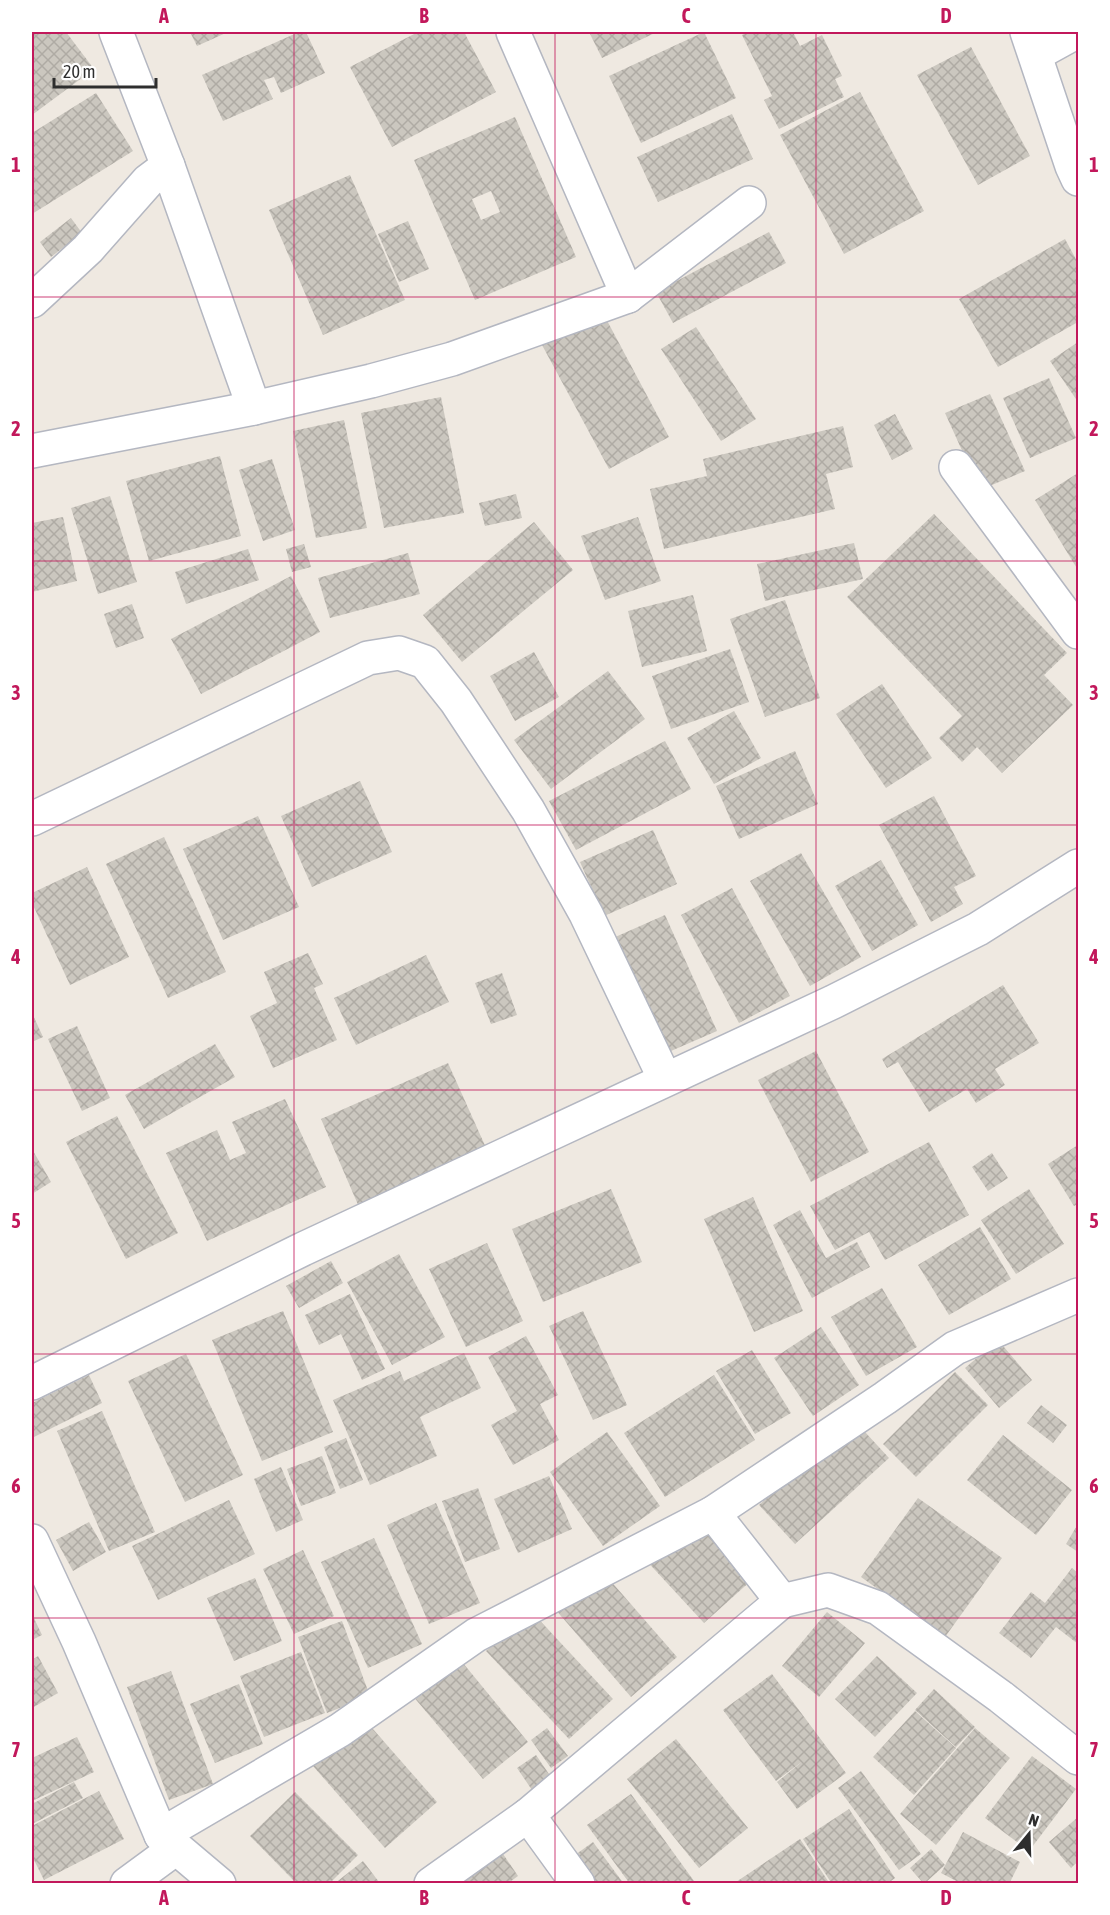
<svg xmlns="http://www.w3.org/2000/svg" width="1110" height="1915" font-family="'Asap Condensed',sans-serif">
<defs>
<pattern id="building-cross-hatch" width="8" height="8" patternUnits="userSpaceOnUse" patternTransform="scale(1.5)"><rect width="8" height="8" fill="#cbc7bf"/><path d="M0 0l8 8M0 8l8-8" fill="none" stroke="#afaba4"/></pattern>
</defs>
<rect width="100%" height="100%" fill="#efe9e1"/>
<!-- building -->
<g fill="url(#building-cross-hatch)" fill-rule="evenodd">
<path d="M32 32H66L94 69 32 115Z"/>
<path d="M190 32H228L197 46Z"/>
<path d="M299 32H306L325 73 281 93 274 77 264 80 273 99 223 121 202 75Z"/>
<path d="M418 32H464L496 92 392 147 350 67Z"/>
<path d="M589 32H657L602 58Z"/>
<path d="M704 32 736 98 641 143 609 76Z"/>
<path d="M749 32H793L800 46 822 35 842 76 835 79 844 97 779 129 764 100 772 96 742 35Z"/>
<path d="M971 47 1030 156 978 185 917 75Z"/>
<path d="M860 92 924 211 844 254 780 135Z"/>
<path d="M96 93 133 151 32 214V133Z"/>
<path d="M732 114 753 159 658 202 637 157Z"/>
<path d="M515 117 576 257 475 300 414 160ZM491 191 500 212 481 220 472 199Z"/>
<path d="M350 175 405 300 323 335 269 210Z"/>
<path d="M71 218 82 233 51 257 40 242Z"/>
<path d="M408 221 429 269 399 282 378 234Z"/>
<path d="M769 232 786 263 673 323 656 292Z"/>
<path d="M1065 239 1078 263V322L998 367 959 299Z"/>
<path d="M603 313 669 437 609 469 542 345Z"/>
<path d="M696 327 756 419 721 441 661 349Z"/>
<path d="M1078 342V402L1050 361Z"/>
<path d="M1049 378 1076 438 1030 458 1003 398Z"/>
<path d="M990 394 1025 471 980 490 945 413Z"/>
<path d="M441 397 464 513 384 528 361 413Z"/>
<path d="M895 414 913 449 892 460 874 425Z"/>
<path d="M344 420 367 528 316 538 293 431Z"/>
<path d="M843 426 853 467 826 474 835 509 664 549 650 489 707 476 703 459Z"/>
<path d="M220 456 241 536 149 561 126 481Z"/>
<path d="M272 459 295 530 263 541 239 470Z"/>
<path d="M1078 473V570L1035 500Z"/>
<path d="M516 494 522 518 485 526 479 503Z"/>
<path d="M110 496 137 582 98 594 71 508Z"/>
<path d="M934 514 1067 653 1044 675 1073 705 1002 773 977 747 962 762 939 738 962 716 847 597Z"/>
<path d="M63 517 77 581 32 592V523Z"/>
<path d="M638 517 661 581 605 600 581 536Z"/>
<path d="M534 522 573 570 462 662 423 615Z"/>
<path d="M854 543 863 579 765 601 757 564Z"/>
<path d="M304 544 311 567 292 572 286 549Z"/>
<path d="M248 549 259 580 186 604 175 572Z"/>
<path d="M408 553 420 594 330 618 318 578Z"/>
<path d="M291 576 320 632 201 694 171 639Z"/>
<path d="M693 595 707 651 642 667 628 611Z"/>
<path d="M785 600 820 698 765 717 730 619Z"/>
<path d="M132 604 144 638 116 648 104 614Z"/>
<path d="M730 649 749 702 671 729 652 676Z"/>
<path d="M534 652 559 697 515 721 490 676Z"/>
<path d="M608 671 645 719 551 789 514 740Z"/>
<path d="M882 684 932 758 886 788 836 714Z"/>
<path d="M734 711 761 758 714 784 687 738Z"/>
<path d="M665 741 691 789 576 850 549 801Z"/>
<path d="M795 751 818 804 739 839 716 786Z"/>
<path d="M360 781 392 852 312 887 281 816Z"/>
<path d="M934 796 976 876 954 887 963 904 931 922 879 825Z"/>
<path d="M258 816 299 907 223 940 183 849Z"/>
<path d="M653 830 677 884 604 916 580 862Z"/>
<path d="M164 837 226 972 168 998 106 864Z"/>
<path d="M801 853 861 957 810 986 750 881Z"/>
<path d="M881 860 918 925 872 951 835 886Z"/>
<path d="M87 867 129 957 70 985 32 903V893Z"/>
<path d="M732 888 790 996 739 1023 681 915Z"/>
<path d="M665 915 717 1031 664 1054 613 938Z"/>
<path d="M308 953 323 984 314 988 337 1040 273 1068 250 1016 277 1003 264 972Z"/>
<path d="M426 955 449 1002 356 1045 334 998Z"/>
<path d="M502 973 517 1015 491 1024 475 983Z"/>
<path d="M1003 985 1039 1043 995 1069 1005 1085 976 1103 967 1089 929 1112 898 1062 887 1068 882 1059Z"/>
<path d="M32 1013 43 1037 32 1042Z"/>
<path d="M77 1026 110 1098 82 1111 48 1039Z"/>
<path d="M215 1044 235 1077 144 1129 125 1095Z"/>
<path d="M816 1051 869 1152 811 1182 758 1080Z"/>
<path d="M448 1063 487 1150 359 1207 321 1119Z"/>
<path d="M285 1099 326 1187 207 1241 166 1153 217 1130 230 1160 246 1153 232 1122Z"/>
<path d="M117 1116 178 1233 126 1259 66 1142Z"/>
<path d="M929 1142 969 1215 885 1260 869 1232 835 1250 810 1206Z"/>
<path d="M1078 1145V1204L1074 1206 1048 1164Z"/>
<path d="M32 1149 51 1182 32 1194Z"/>
<path d="M992 1153 1008 1178 988 1191 972 1167Z"/>
<path d="M611 1189 642 1262 543 1302 512 1229Z"/>
<path d="M1029 1189 1064 1244 1016 1274 981 1220Z"/>
<path d="M753 1197 803 1311 754 1332 704 1219Z"/>
<path d="M800 1210 826 1258 857 1242 870 1267 812 1298 773 1225Z"/>
<path d="M980 1227 1011 1279 949 1315 918 1265Z"/>
<path d="M487 1243 523 1321 466 1347 429 1269Z"/>
<path d="M399 1254 445 1337 392 1365 347 1282Z"/>
<path d="M331 1261 343 1283 299 1308 286 1286Z"/>
<path d="M882 1288 917 1347 866 1376 831 1317Z"/>
<path d="M350 1294 385 1369 362 1380 341 1334 319 1345 305 1315Z"/>
<path d="M283 1311 333 1432 262 1461 212 1340Z"/>
<path d="M583 1311 627 1405 593 1420 549 1326Z"/>
<path d="M821 1327 859 1385 813 1416 774 1358Z"/>
<path d="M526 1336 558 1395 540 1404 559 1440 513 1465 491 1425 517 1411 488 1357Z"/>
<path d="M998 1340 1032 1380 999 1408 965 1368Z"/>
<path d="M752 1350 791 1413 755 1434 716 1371Z"/>
<path d="M464 1353 481 1388 420 1417 437 1456 370 1485 333 1400 400 1371 404 1381Z"/>
<path d="M186 1354 243 1475 185 1502 128 1381Z"/>
<path d="M955 1372 988 1405 916 1477 883 1444Z"/>
<path d="M89 1375 102 1403 32 1438V1403Z"/>
<path d="M714 1375 755 1440 665 1497 624 1433Z"/>
<path d="M1041 1405 1067 1425 1053 1443 1027 1423Z"/>
<path d="M102 1411 155 1532 109 1551 57 1431Z"/>
<path d="M853 1419 889 1458 795 1544 759 1505Z"/>
<path d="M607 1432 660 1506 603 1546 550 1472Z"/>
<path d="M1003 1435 1072 1490 1036 1535 967 1480Z"/>
<path d="M346 1438 363 1480 340 1489 324 1447Z"/>
<path d="M322 1456 336 1493 301 1506 287 1469Z"/>
<path d="M281 1467 303 1520 276 1532 254 1479Z"/>
<path d="M549 1476 572 1529 518 1553 494 1499Z"/>
<path d="M478 1488 500 1549 465 1562 442 1501Z"/>
<path d="M918 1498 1002 1558 945 1637 861 1577Z"/>
<path d="M229 1500 255 1554 158 1600 132 1546Z"/>
<path d="M436 1503 480 1603 429 1624 387 1525Z"/>
<path d="M693 1512 754 1578 704 1623 643 1557Z"/>
<path d="M89 1522 106 1552 73 1571 56 1540Z"/>
<path d="M1078 1524V1552L1066 1544Z"/>
<path d="M374 1538 422 1644 368 1668 321 1562Z"/>
<path d="M303 1550 334 1616 294 1634 263 1569Z"/>
<path d="M595 1563 677 1657 631 1697 549 1602Z"/>
<path d="M1072 1568 1078 1573V1644L1056 1627 1031 1658 999 1633 1031 1592 1045 1603Z"/>
<path d="M255 1578 282 1641 234 1661 207 1598Z"/>
<path d="M530 1610 613 1699 569 1739 486 1651Z"/>
<path d="M827 1612 865 1643 819 1697 782 1666Z"/>
<path d="M32 1614 42 1635 32 1640Z"/>
<path d="M342 1621 370 1696 327 1713 298 1637Z"/>
<path d="M301 1652 325 1713 264 1737 240 1676Z"/>
<path d="M38 1656 58 1693 32 1708V1660Z"/>
<path d="M877 1656 917 1693 875 1737 835 1699Z"/>
<path d="M458 1657 528 1742 483 1779 412 1695Z"/>
<path d="M171 1671 213 1784 169 1800 127 1687Z"/>
<path d="M772 1674 846 1773 797 1809 777 1782 803 1761 776 1781 723 1710Z"/>
<path d="M239 1684 263 1744 215 1763 190 1704Z"/>
<path d="M934 1689 975 1727 956 1747 915 1710Z"/>
<path d="M915 1711 956 1748 914 1795 873 1757Z"/>
<path d="M365 1720 437 1802 385 1848 313 1766Z"/>
<path d="M547 1728 568 1756 551 1768 531 1740Z"/>
<path d="M975 1728 1010 1758 936 1845 900 1814Z"/>
<path d="M77 1737 94 1772 32 1801V1758Z"/>
<path d="M676 1739 748 1828 699 1868 627 1779Z"/>
<path d="M536 1755 551 1777 532 1790 517 1768Z"/>
<path d="M1032 1756 1076 1789 1029 1851 985 1818Z"/>
<path d="M861 1771 921 1854 899 1870 838 1788Z"/>
<path d="M74 1782 83 1798 32 1824V1804Z"/>
<path d="M99 1791 124 1839 44 1880 32 1856V1826Z"/>
<path d="M295 1792 358 1855 329 1884H297L250 1836Z"/>
<path d="M631 1794 694 1881 691 1884H630L587 1825Z"/>
<path d="M849 1809 895 1878 887 1884H832L803 1839Z"/>
<path d="M1078 1817V1861L1071 1868 1049 1842Z"/>
<path d="M963 1832 1020 1862 1009 1884H962L941 1873Z"/>
<path d="M800 1839 830 1884H733Z"/>
<path d="M593 1842 624 1884H597L575 1855Z"/>
<path d="M931 1849 945 1865 924 1884 910 1868Z"/>
<path d="M503 1854 518 1876 507 1884H459Z"/>
<path d="M363 1861 379 1882 377 1884H334Z"/>
</g>
<g fill="none" stroke-linecap="round" stroke-linejoin="round">
<!-- minor casing -->
<g stroke="#b4b7c1" stroke-width="36">
<g id="minor">
<path d="M116 32 168 166 254 408"/>
<path d="M513 32 628 296"/>
<path d="M1027 32 1072 166 1078 179"/>
<path d="M1036 54 1076 32"/>
<path d="M32 301 88 249 148 181 168 166"/>
<path d="M32 451 254 408 371 381 452 359 628 296 749 203"/>
<path d="M956 467 1078 632"/>
<path d="M32 819 368 658 399 653 425 662 456 701 528 810 586 914 665 1079"/>
<path d="M32 1383 303 1249 833 1002 978 929 1078 866"/>
<path d="M713 1513 782 1601 828 1590 878 1608 1001 1697 1078 1758"/>
<path d="M32 1541 79 1642 161 1835 219 1884"/>
<path d="M528 1815 578 1884"/>
<path d="M161 1835 340 1730 476 1635 713 1513 885 1398 955 1348 1078 1295"/>
<path d="M127 1884 176 1848"/>
<path d="M431 1884 528 1815 782 1601"/>
</g>
</g>
<!-- minor -->
<use href="#minor" stroke="#fff" stroke-width="33"/>
</g>
<!-- grid -->
<path fill="none" stroke="#c2185b" stroke-width="1.5" stroke-opacity="0.55" d="M294 32V1884M555 32V1884M816 32V1884M32 297H1078M32 561H1078M32 825H1078M32 1090H1078M32 1354H1078M32 1618H1078"/>
<!-- border -->
<rect width="1110" height="1915" fill="none" stroke="#ffffff" stroke-width="66"/>
<!-- north arrow -->
<g transform="translate(1029 1834) rotate(19)" stroke="#ffffff" stroke-width="4.5" paint-order="stroke">
<path d="M0-4.5L10 22L0 15L-10 22Z" fill="#2e2e2e"/>
<text y="-9" font-size="16" font-weight="bold" text-anchor="middle" fill="#2e2e2e">N</text>
</g>
<!-- scale -->
<path d="M54 78v9h102v-9" fill="none" stroke="#2e2e2e" stroke-width="3"/>
<text x="63" y="78" font-size="18" fill="#2e2e2e" stroke="#ffffff" stroke-width="4.5" paint-order="stroke">20 m</text>
<rect x="33" y="33" width="1044" height="1849" fill="none" stroke="#c2185b" stroke-width="2"/>
<g font-size="20" text-anchor="middle" font-weight="bold" fill="#c2185b">
<text x="164" y="23">A</text>
<text x="424" y="23">B</text>
<text x="686" y="23">C</text>
<text x="946" y="23">D</text>
<text x="16" y="172">1</text>
<text x="1094" y="172">1</text>
<text x="16" y="436">2</text>
<text x="1094" y="436">2</text>
<text x="16" y="700">3</text>
<text x="1094" y="700">3</text>
<text x="16" y="964">4</text>
<text x="1094" y="964">4</text>
<text x="16" y="1228">5</text>
<text x="1094" y="1228">5</text>
<text x="16" y="1493">6</text>
<text x="1094" y="1493">6</text>
<text x="16" y="1757">7</text>
<text x="1094" y="1757">7</text>
<text x="164" y="1905">A</text>
<text x="424" y="1905">B</text>
<text x="686" y="1905">C</text>
<text x="946" y="1905">D</text>
</g>
</svg>
